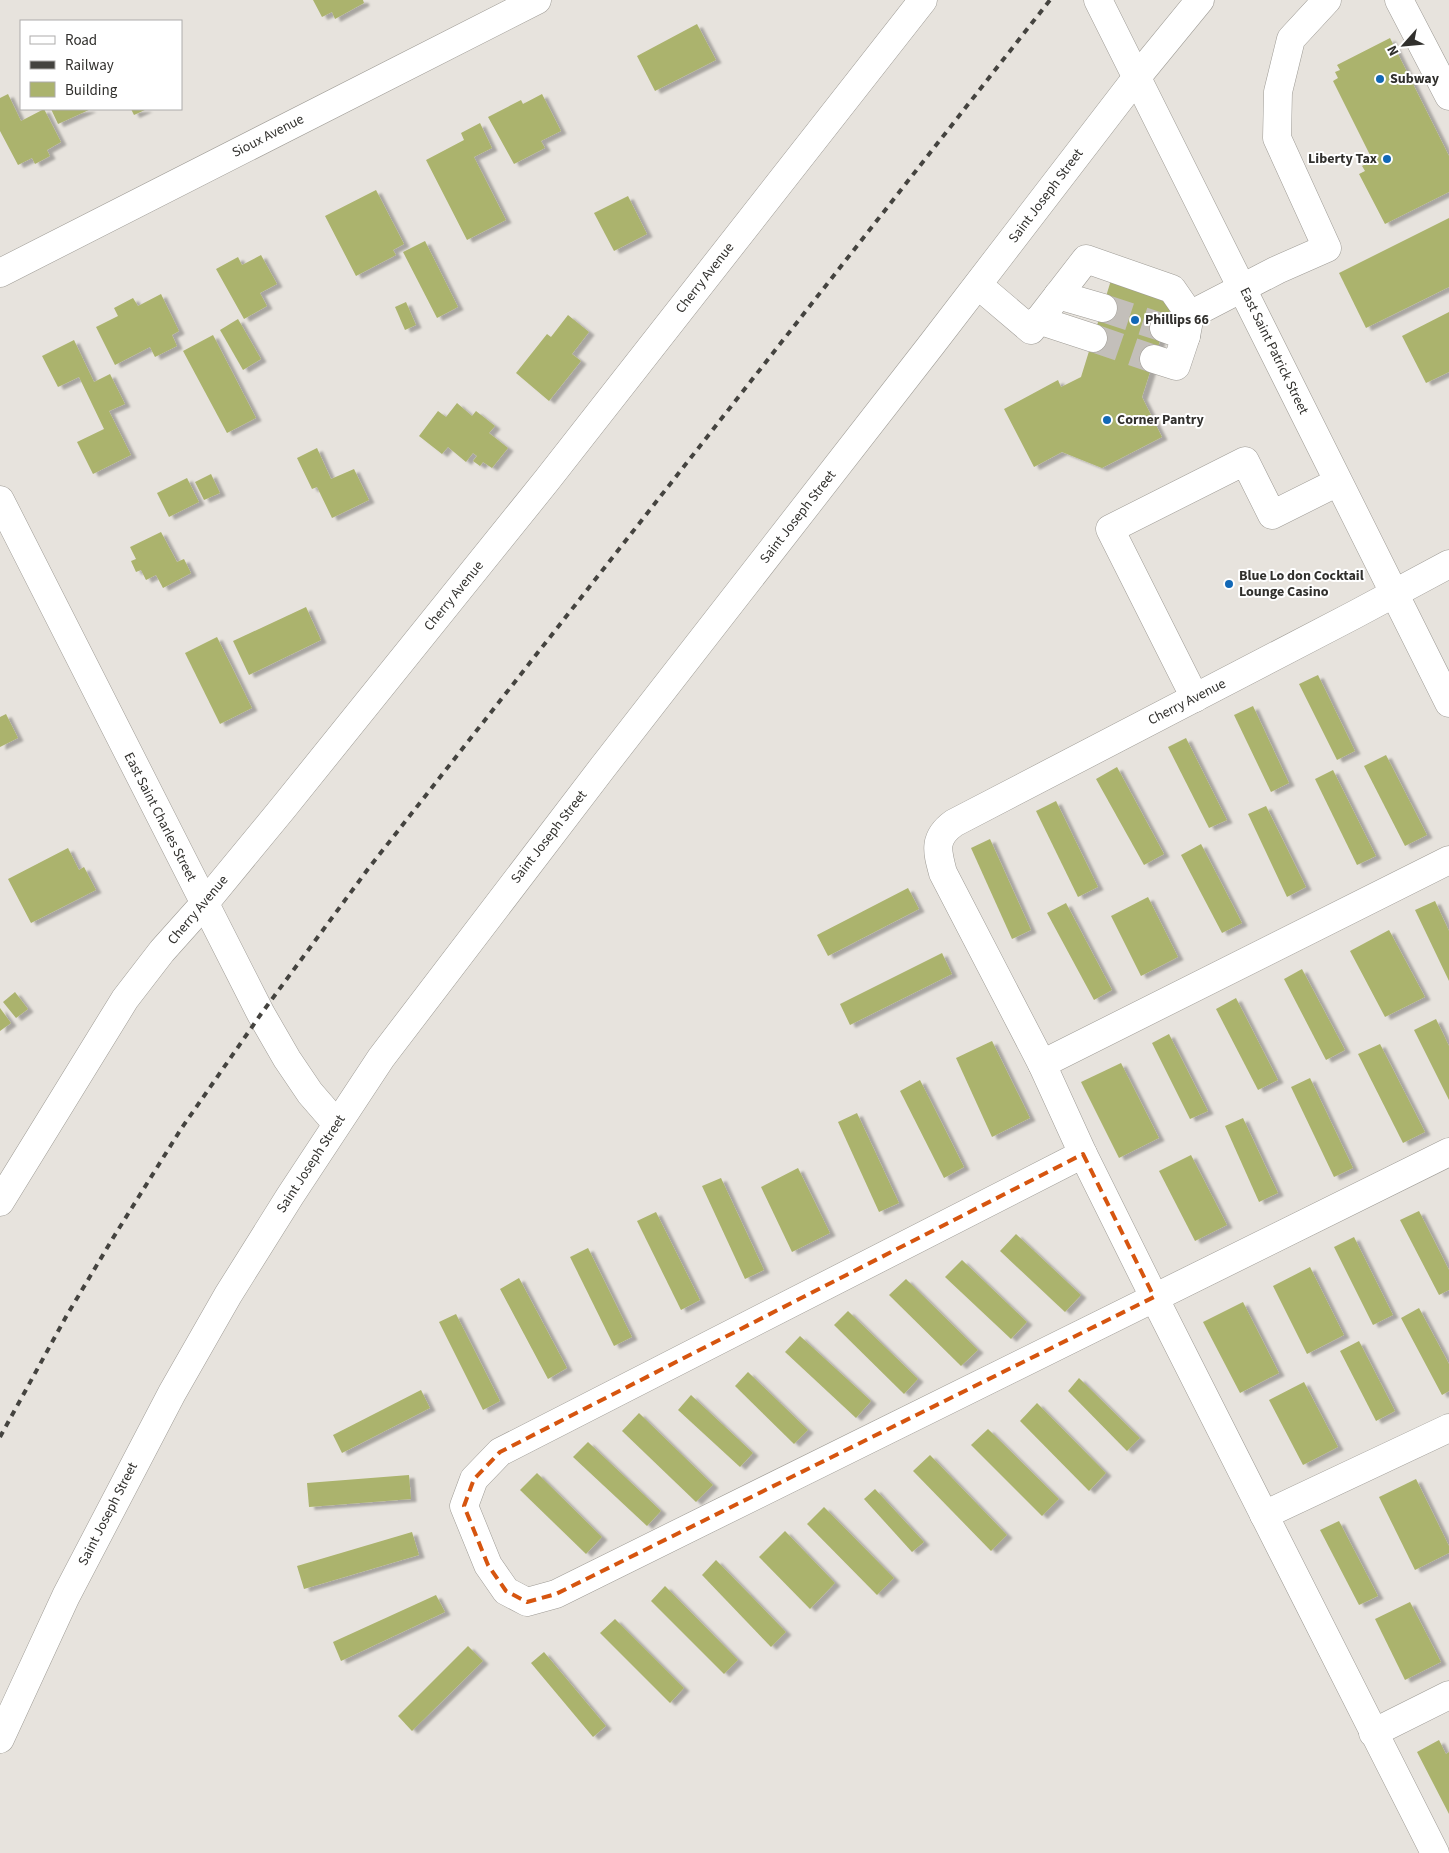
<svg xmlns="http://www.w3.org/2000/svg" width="1449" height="1853" font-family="'Source Sans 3',sans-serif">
<defs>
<filter id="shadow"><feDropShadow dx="5.5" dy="3" stdDeviation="1" flood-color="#0004"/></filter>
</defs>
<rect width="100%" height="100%" fill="#e7e3dd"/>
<!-- building -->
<g fill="#abb36d" filter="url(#shadow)">
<path d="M313 0H363L364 3 335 19 332 12 322 17Z"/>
<path d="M697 24 716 60 655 91 637 56Z"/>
<path d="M1390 38 1449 156V192L1385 224 1359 174 1365 171 1362 166 1367 163 1365 157 1370 155 1333 81 1338 78 1335 72 1340 70 1337 65Z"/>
<path d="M8 94 21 121 44 109 61 142 47 150 50 156 35 164 32 158 18 165 0 131V98Z"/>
<path d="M542 94 561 131 541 141 545 148 514 164 488 117 521 100 523 104Z"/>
<path d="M51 109H91L58 124Z"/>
<path d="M131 109H147L134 115Z"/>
<path d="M480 123 492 148 474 157 506 220 467 240 426 160 464 140 461 133Z"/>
<path d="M376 190 404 244 393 250 396 255 356 276 325 216Z"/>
<path d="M628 196 647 234 614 251 594 213Z"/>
<path d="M1449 218V287L1366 328 1339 273Z"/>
<path d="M425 241 458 307 437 318 403 252Z"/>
<path d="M261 255 277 284 260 293 267 306 244 319 216 269 238 257 242 265Z"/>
<path d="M1112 277 1174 297 1142 397 1162 437 1102 468 1062 452 1034 467 1004 409 1058 380 1061 387 1081 377Z"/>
<path d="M161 294 179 331 172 335 177 346 155 357 150 347 115 365 96 327 118 316 114 308 133 298 138 306Z"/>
<path d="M406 302 416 325 405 330 395 307Z"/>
<path d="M1449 312V372L1426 383 1402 336Z"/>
<path d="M568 315 589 332 572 354 581 361 549 401 516 373 547 334 551 337Z"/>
<path d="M238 319 261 359 243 370 220 330Z"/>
<path d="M213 335 256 418 227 433 183 351Z"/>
<path d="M74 340 94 382 110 374 125 404 109 411 131 455 93 474 77 442 104 429 79 377 58 387 42 356Z"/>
<path d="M457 403 472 416 476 411 495 426 489 433 508 448 492 468 483 462 480 466 473 461 477 456 473 453 466 462 448 447 442 454 419 436 438 411 446 417Z"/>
<path d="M317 448 331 479 354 469 369 500 332 518 317 487 312 489 297 458Z"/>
<path d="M211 474 220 493 204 500 195 482Z"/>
<path d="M187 478 199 502 169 517 157 493Z"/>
<path d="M161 532 177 562 184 559 191 573 163 588 156 575 146 580 141 570 136 572 131 561 136 559 130 547Z"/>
<path d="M306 607 321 640 249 675 233 641Z"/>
<path d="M217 637 252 708 220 724 185 653Z"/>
<path d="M1318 675 1355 751 1337 760 1299 684Z"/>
<path d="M1253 706 1289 783 1271 792 1234 715Z"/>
<path d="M6 714 18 738 0 747V717Z"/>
<path d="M1186 738 1227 820 1209 828 1168 747Z"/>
<path d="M1386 755 1427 835 1405 846 1364 766Z"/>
<path d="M1117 767 1164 854 1144 865 1096 779Z"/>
<path d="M1333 770 1376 856 1357 865 1315 779Z"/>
<path d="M1056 801 1098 887 1078 897 1036 811Z"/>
<path d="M1266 806 1306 887 1287 897 1248 814Z"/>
<path d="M990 839 1031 930 1012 939 971 848Z"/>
<path d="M1201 844 1242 923 1222 933 1181 855Z"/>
<path d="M68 848 79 870 84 867 96 890 31 923 8 879Z"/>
<path d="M908 888 919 909 828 956 817 935Z"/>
<path d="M1148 897 1178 957 1141 976 1111 916Z"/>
<path d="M1435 901 1449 931V981L1415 910Z"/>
<path d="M1066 903 1112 990 1094 1000 1047 913Z"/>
<path d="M1389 930 1425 997 1385 1017 1350 951Z"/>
<path d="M942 953 952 974 850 1025 840 1004Z"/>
<path d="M1302 969 1345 1050 1326 1060 1284 979Z"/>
<path d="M15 992 28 1009 16 1018 3 1002Z"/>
<path d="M1236 998 1278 1080 1258 1090 1216 1009Z"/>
<path d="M0 1008 11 1023 0 1031Z"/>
<path d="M1436 1019 1449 1046V1100L1414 1030Z"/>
<path d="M1169 1034 1208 1111 1190 1119 1152 1043Z"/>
<path d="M992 1041 1030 1118 992 1137 956 1058Z"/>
<path d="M1380 1044 1425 1132 1403 1143 1358 1054Z"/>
<path d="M1121 1063 1159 1138 1119 1158 1081 1082Z"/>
<path d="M1310 1078 1353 1168 1334 1177 1291 1087Z"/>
<path d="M920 1080 964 1167 944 1178 900 1091Z"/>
<path d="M857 1113 899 1203 879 1212 838 1122Z"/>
<path d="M1243 1118 1278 1193 1259 1202 1225 1126Z"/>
<path d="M1191 1155 1227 1225 1195 1241 1159 1171Z"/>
<path d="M798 1168 830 1233 792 1252 761 1187Z"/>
<path d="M721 1178 764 1270 745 1279 702 1186Z"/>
<path d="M1419 1211 1449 1270V1290L1439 1295 1400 1220Z"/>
<path d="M656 1212 700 1300 681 1310 637 1221Z"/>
<path d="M1016 1234 1081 1295 1065 1312 1000 1251Z"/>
<path d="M1354 1237 1393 1315 1373 1325 1334 1247Z"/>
<path d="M588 1248 632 1337 614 1346 570 1257Z"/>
<path d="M962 1260 1027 1322 1011 1339 945 1277Z"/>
<path d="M1310 1267 1344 1335 1307 1354 1273 1286Z"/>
<path d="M519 1278 567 1368 548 1379 500 1289Z"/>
<path d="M906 1279 978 1350 961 1366 889 1295Z"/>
<path d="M1243 1302 1279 1373 1240 1393 1203 1322Z"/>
<path d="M1419 1308 1449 1364V1391L1442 1395 1401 1318Z"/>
<path d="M848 1311 918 1379 904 1394 834 1325Z"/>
<path d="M456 1314 500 1401 483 1410 439 1322Z"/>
<path d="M800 1336 871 1401 856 1418 785 1352Z"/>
<path d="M1359 1341 1395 1411 1376 1421 1340 1351Z"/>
<path d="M748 1372 808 1430 794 1444 735 1386Z"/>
<path d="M1079 1378 1140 1438 1127 1451 1068 1391Z"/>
<path d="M1304 1382 1338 1447 1303 1465 1269 1400Z"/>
<path d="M421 1390 430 1408 342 1453 333 1435Z"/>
<path d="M691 1395 753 1453 740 1467 678 1410Z"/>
<path d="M1037 1403 1106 1473 1089 1491 1020 1421Z"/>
<path d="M639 1413 713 1485 696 1502 622 1431Z"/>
<path d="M988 1429 1059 1499 1042 1516 971 1445Z"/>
<path d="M588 1442 661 1511 647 1526 573 1457Z"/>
<path d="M930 1455 1007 1535 991 1551 913 1471Z"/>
<path d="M537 1473 602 1537 586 1554 520 1490Z"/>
<path d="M409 1475 411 1499 309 1507 307 1483Z"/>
<path d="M1416 1479 1449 1546V1553L1415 1570 1379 1497Z"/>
<path d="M875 1489 924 1542 912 1552 864 1499Z"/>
<path d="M824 1507 894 1578 877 1595 807 1524Z"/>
<path d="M1339 1521 1378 1596 1359 1605 1320 1530Z"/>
<path d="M785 1531 835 1583 810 1609 759 1557Z"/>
<path d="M412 1532 419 1555 304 1589 297 1566Z"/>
<path d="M716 1560 786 1632 771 1647 702 1575Z"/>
<path d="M665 1586 738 1660 724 1674 651 1601Z"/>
<path d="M436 1595 445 1612 341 1661 333 1642Z"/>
<path d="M1410 1602 1441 1662 1405 1680 1375 1619Z"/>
<path d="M615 1619 684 1688 670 1703 600 1633Z"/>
<path d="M468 1646 483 1661 412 1731 398 1716Z"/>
<path d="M544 1652 606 1726 593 1737 531 1663Z"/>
<path d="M1439 1740 1446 1754 1449 1752V1814L1417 1752Z"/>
</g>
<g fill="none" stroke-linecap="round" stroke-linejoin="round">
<!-- minor-tunnel -->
<g stroke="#c3bfba" stroke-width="28" stroke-dasharray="28 14" stroke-linecap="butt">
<path d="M1103 308 1164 328"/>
<path d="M1093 338 1154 359"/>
</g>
<!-- minor casing -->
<g stroke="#9e9b95" stroke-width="29">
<g id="minor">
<path d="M1399 0 1449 96"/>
<path d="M0 273 537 0"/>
<path d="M978 285 1031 330 1086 259 1172 289 1190 315 1186 336 1176 366 1154 359"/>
<path d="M1058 295 1103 308"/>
<path d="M1190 315 1277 270 1327 248 1277 138 1278 92 1291 39 1327 0"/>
<path d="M1038 320 1093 338"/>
<path d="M1164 328 1186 336"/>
<path d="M0 500 261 1014 287 1059 310 1093 336 1123"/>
<path d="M1195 698 1110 529 1245 461 1272 515 1338 482"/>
<path d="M1042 1064 1449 860"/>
<path d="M1083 1154 500 1452 474 1479 464 1506 488 1565 506 1591 527 1602 556 1594 1449 1152"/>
<path d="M0 1202 125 999 162 951 204 904 283 808 547 480 923 0"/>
<path d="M1264 1515 1449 1428"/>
<path d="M1373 1733 1449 1695"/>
<path d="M1435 1853 1154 1297 1083 1154 1042 1064 943 873C937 851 933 838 954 823L1354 615 1449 564"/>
</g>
</g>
<!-- major casing -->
<g stroke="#9e9b95" stroke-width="29">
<g id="major">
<path d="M1098 0 1449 703"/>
<path d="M0 1739 66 1596 172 1393 228 1295 290 1196 381 1058 603 767 932 344 1137 77 1200 0"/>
</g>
</g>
<!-- minor -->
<use href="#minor" stroke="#fff" stroke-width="28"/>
<!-- major -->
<use href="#major" stroke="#fff" stroke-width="28"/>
<!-- rail -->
<path stroke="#44433f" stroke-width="4" stroke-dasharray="6 6" stroke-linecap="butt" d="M0 1437 67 1315 113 1238 181 1129 261 1014 368 869 1050 0"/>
</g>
<!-- marked area -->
<path fill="none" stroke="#d6550f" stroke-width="4" stroke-dasharray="10 6" stroke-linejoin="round" d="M1083 1154 1154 1297 556 1594 527 1602 506 1591 488 1565 464 1506 474 1479 500 1452Z"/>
<!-- markers -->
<g fill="#1268b6" stroke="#fff" stroke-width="2">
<circle cx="1380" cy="79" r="5"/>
<circle cx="1387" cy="159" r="5"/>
<circle cx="1135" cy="320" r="5"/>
<circle cx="1107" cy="420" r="5"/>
<circle cx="1229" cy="584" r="5"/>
</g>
<g text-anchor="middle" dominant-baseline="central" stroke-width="4" stroke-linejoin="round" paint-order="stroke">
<!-- poi labels -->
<g font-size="14" font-weight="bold" fill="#31302d" stroke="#fff" text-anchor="start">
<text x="1390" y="79">Subway</text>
<text x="1377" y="159" text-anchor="end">Liberty Tax</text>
<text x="1145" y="320">Phillips 66</text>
<text x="1117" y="420">Corner Pantry</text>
<text x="1239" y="576">Blue Lo don Cocktail<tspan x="1239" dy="16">Lounge Casino</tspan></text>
</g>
<!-- street labels -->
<g font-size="14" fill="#31302d" stroke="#fff">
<text transform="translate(268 136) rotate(-27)">Sioux Avenue</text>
<text transform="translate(1046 196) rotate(-53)">Saint Joseph Street</text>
<text transform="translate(705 278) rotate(-52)">Cherry Avenue</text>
<text transform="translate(1274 351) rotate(64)">East Saint Patrick Street</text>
<text transform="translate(798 517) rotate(-52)">Saint Joseph Street</text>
<text transform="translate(454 596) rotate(-51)">Cherry Avenue</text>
<text transform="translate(1187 702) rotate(-27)">Cherry Avenue</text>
<text transform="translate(160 817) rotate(63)">East Saint Charles Street</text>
<text transform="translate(549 837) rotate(-52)">Saint Joseph Street</text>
<text transform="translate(198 910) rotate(-50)">Cherry Avenue</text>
<text transform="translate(311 1164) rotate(-57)">Saint Joseph Street</text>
<text transform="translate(108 1514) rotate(-63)">Saint Joseph Street</text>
</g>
</g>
<!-- legend -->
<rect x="20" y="20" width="162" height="90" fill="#ffffff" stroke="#adacab"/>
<rect x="30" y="36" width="25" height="8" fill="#ffffff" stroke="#adacab"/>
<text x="65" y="45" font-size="15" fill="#31302d">Road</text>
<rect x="30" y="61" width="25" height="8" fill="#44433f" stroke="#adacab"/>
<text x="65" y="70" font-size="15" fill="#31302d">Railway</text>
<rect x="30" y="82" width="25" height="15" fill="#abb36d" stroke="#adacab"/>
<text x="65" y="95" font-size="15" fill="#31302d">Building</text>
<!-- north arrow -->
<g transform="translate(1404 45) rotate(243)" stroke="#ffffff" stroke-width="4" paint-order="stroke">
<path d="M0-4L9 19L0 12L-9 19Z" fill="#31302d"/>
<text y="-8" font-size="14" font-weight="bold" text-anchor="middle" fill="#31302d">N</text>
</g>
</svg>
